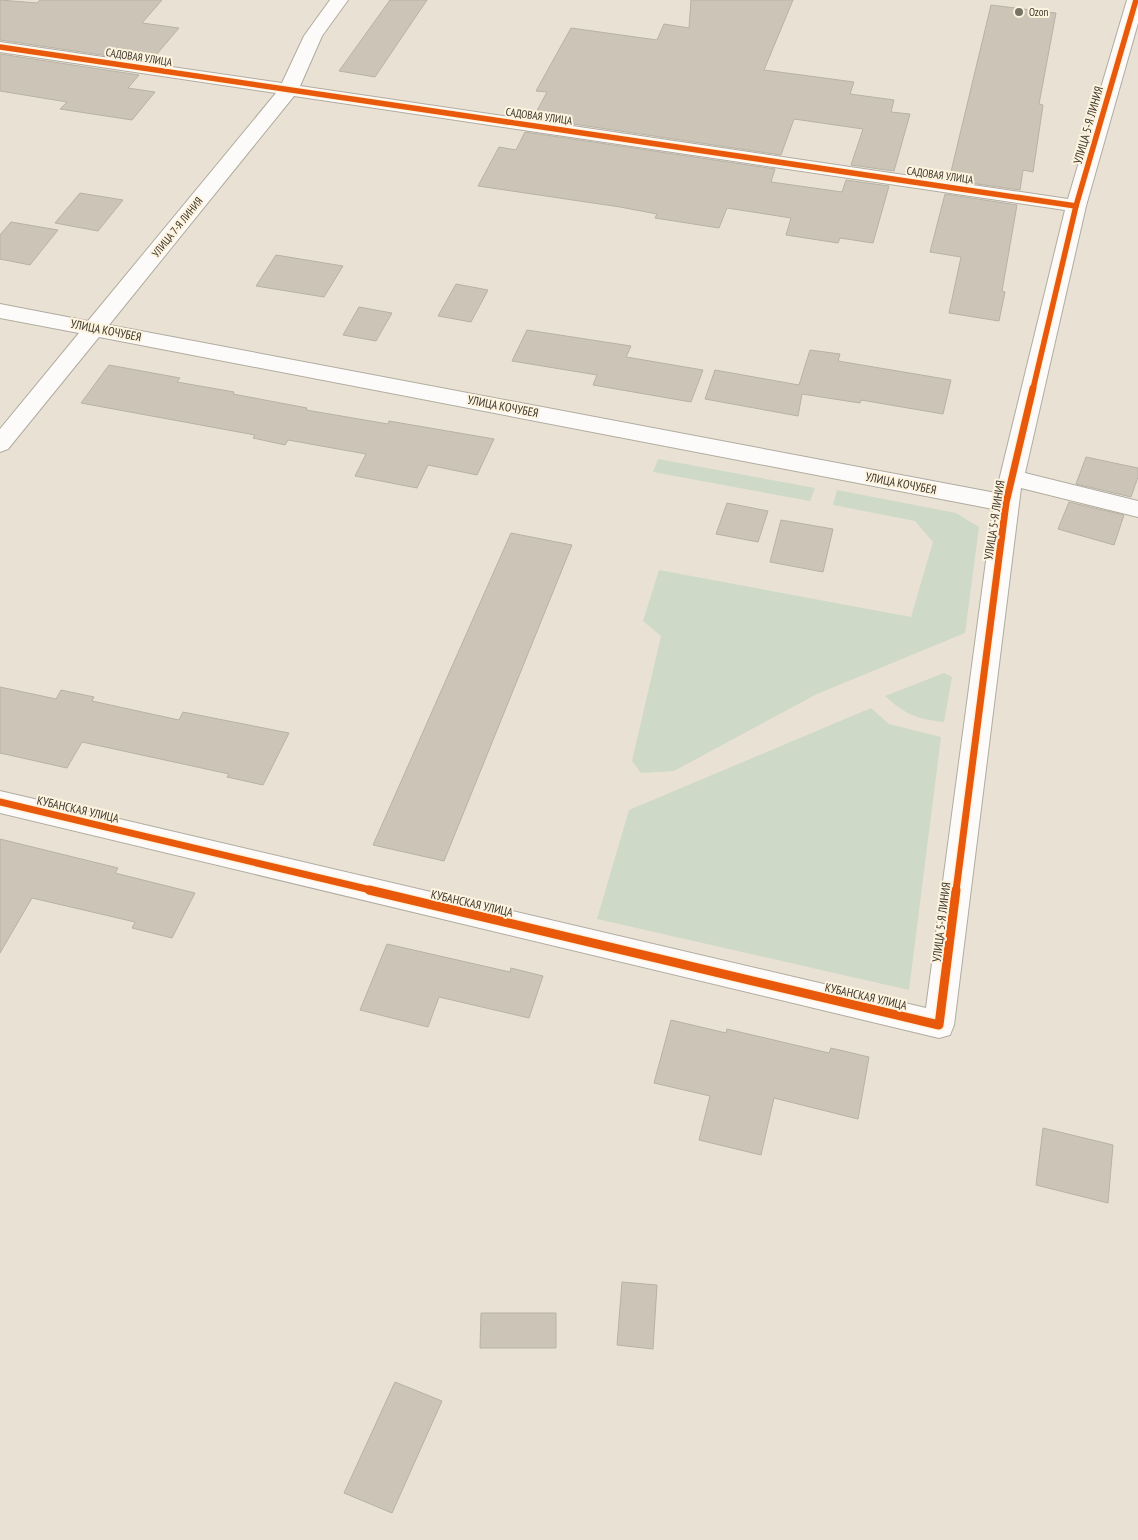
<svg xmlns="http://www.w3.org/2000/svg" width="1138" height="1540" font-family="'PT Sans Narrow',sans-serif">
<rect width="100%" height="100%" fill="#e9e2d4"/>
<!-- green -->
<g fill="#ced9c7">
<path d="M658 459 815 488 810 501 653 472Z"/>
<path d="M837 490 956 513 979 527 965 633 817 694 674 771 641 773 632 761 661 636 643 621 659 570 911 617 933 542 915 521 833 505Z"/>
<path d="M944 673 952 677 944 722C916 719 906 715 885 696Z"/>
<path d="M871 708 889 724 941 737 909 990 597 919 629 810Z"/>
</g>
<!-- building -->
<g fill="#ccc5b7" stroke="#b7b2a6">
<path d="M0 0 37 3 40 0H162L142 23 179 28 150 62 0 40Z"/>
<path d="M390 0H427L375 77 339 71Z"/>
<path d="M691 0H793L764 70 854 82 850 94 894 100 891 112 910 114 894 171 851 165 863 129 794 119 781 155 533 118 547 92 536 91 571 28 657 40 664 24 689 28Z"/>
<path d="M991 5 1056 13 1039 104 1043 105 1033 172 1023 170 1020 190 949 180Z"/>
<path d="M0 54 139 75 128 88 155 92 132 120 60 109 67 102 0 91Z"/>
<path d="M525 132 775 169 771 182 842 192 846 180 889 186 873 243 840 238 838 243 786 235 791 218 727 208 719 228 655 218 657 214 620 207 478 186 499 147 516 150Z"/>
<path d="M80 193 123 200 98 231 55 223Z"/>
<path d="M945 194 1017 205 1002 291 1005 292 999 321 949 313 961 257 930 252Z"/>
<path d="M11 222 58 230 30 265 0 259V235Z"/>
<path d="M276 255 343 266 324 297 256 286Z"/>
<path d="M456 284 488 290 471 322 438 316Z"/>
<path d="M359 307 392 313 376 341 343 335Z"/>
<path d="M527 330 631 346 626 357 703 370 691 402 593 385 597 375 512 361Z"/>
<path d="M810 350 840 354 838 361 951 380 943 414 861 400 860 403 802 394 798 416 705 399 715 370 799 385Z"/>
<path d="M109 365 180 378 177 382 234 392 233 394 307 408 306 410 388 424 389 421 494 439 477 475 428 465 417 488 355 476 366 454 288 440 285 445 253 438 255 435 81 403Z"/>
<path d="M1086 457 1138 468V477L1131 497 1076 484Z"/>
<path d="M1069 502 1124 515 1114 545 1058 529Z"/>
<path d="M727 503 768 511 758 542 716 534Z"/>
<path d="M781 520 833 529 823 572 770 562Z"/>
<path d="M511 533 572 545 444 861 373 845Z"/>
<path d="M0 687 56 699 61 690 94 697 92 701 179 720 183 712 289 733 263 785 227 777 229 774 82 742 67 768 0 753Z"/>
<path d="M0 839 118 868 115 873 195 893 172 938 132 928 135 922 32 898 0 953Z"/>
<path d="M387 944 510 972 511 968 543 976 529 1018 439 997 428 1027 360 1010Z"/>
<path d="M671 1020 726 1033 727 1029 829 1053 831 1048 869 1057 858 1119 774 1098 761 1155 699 1140 710 1096 654 1083Z"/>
<path d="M1043 1128 1113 1145 1108 1203 1036 1185Z"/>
<path d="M622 1282 657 1285 653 1349 617 1345Z"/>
<path d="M481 1313H556V1348H480Z"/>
<path d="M395 1382 442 1401 392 1513 344 1493Z"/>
</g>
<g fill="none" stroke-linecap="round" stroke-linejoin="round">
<!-- minor casing -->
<g stroke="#b1aba0" stroke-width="2">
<path id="minor" d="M330 0H348L322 36 300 86 1068 199 1127 0H1138V23L1086 206 1025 473 1138 501V517L1021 488 954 1025 950 1035 939 1038 0 813V791L926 1008 993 509 99 337 8 449 0 452V429L79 333 0 318V304L88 321 276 93 0 52V42L282 83 304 36ZM294 96 1065 210 996 493 109 325Z"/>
</g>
<!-- minor -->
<use href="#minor" fill="#fcfbf9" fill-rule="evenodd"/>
<!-- cycleway-far2 casing -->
<g stroke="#fdf3de" stroke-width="8">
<g id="cycleway-far2">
<path d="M0 47 1076 206"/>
<path d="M1033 389 1076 206 1136 0"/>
</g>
</g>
<!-- cycleway-far1 casing -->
<g stroke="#fdf3de" stroke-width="10">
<g id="cycleway-far1">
<path d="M0 802 375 891"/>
<path d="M956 891 1006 503 1033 388"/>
</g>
</g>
<!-- cycleway casing -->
<g stroke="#fdf3de" stroke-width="12">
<path id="cycleway" d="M369 890 939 1025 956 890"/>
</g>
<!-- cycleway-far2 -->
<use href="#cycleway-far2" stroke="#e8590c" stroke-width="5.5"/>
<!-- cycleway-far1 -->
<use href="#cycleway-far1" stroke="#e8590c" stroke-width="7"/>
<!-- cycleway -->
<use href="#cycleway" stroke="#e8590c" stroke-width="9"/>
</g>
<!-- markers -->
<circle fill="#777266" stroke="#fdf3de" stroke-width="2" cx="1019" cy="12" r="5"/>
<g text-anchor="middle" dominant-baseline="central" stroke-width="4" stroke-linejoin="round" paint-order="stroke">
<!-- far-poi labels -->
<g font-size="11" fill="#3a352b" stroke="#fdf3de" text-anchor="start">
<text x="1029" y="12">Ozon</text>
</g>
<!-- far-street labels -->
<g font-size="11" fill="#3a352b" stroke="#fdf3de">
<text transform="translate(139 57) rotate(9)">САДОВАЯ УЛИЦА</text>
<text transform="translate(539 116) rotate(8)">САДОВАЯ УЛИЦА</text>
<text transform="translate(940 175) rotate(8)">САДОВАЯ УЛИЦА</text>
<text transform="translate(177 227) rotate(-51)">УЛИЦА 7-Я ЛИНИЯ</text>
</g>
<!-- street labels -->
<g font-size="12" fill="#3a352b" stroke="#fdf3de">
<text transform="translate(1088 125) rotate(-74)">УЛИЦА 5-Я ЛИНИЯ</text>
<text transform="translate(106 330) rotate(11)">УЛИЦА КОЧУБЕЯ</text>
<text transform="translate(503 406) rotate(11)">УЛИЦА КОЧУБЕЯ</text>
<text transform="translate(901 483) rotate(11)">УЛИЦА КОЧУБЕЯ</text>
<text transform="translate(994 520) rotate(-81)">УЛИЦА 5-Я ЛИНИЯ</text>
<text transform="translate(78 809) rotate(13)">КУБАНСКАЯ УЛИЦА</text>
<text transform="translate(472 903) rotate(13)">КУБАНСКАЯ УЛИЦА</text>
<text transform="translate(941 922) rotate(-83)">УЛИЦА 5-Я ЛИНИЯ</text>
<text transform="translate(866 996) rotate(13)">КУБАНСКАЯ УЛИЦА</text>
</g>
</g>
</svg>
